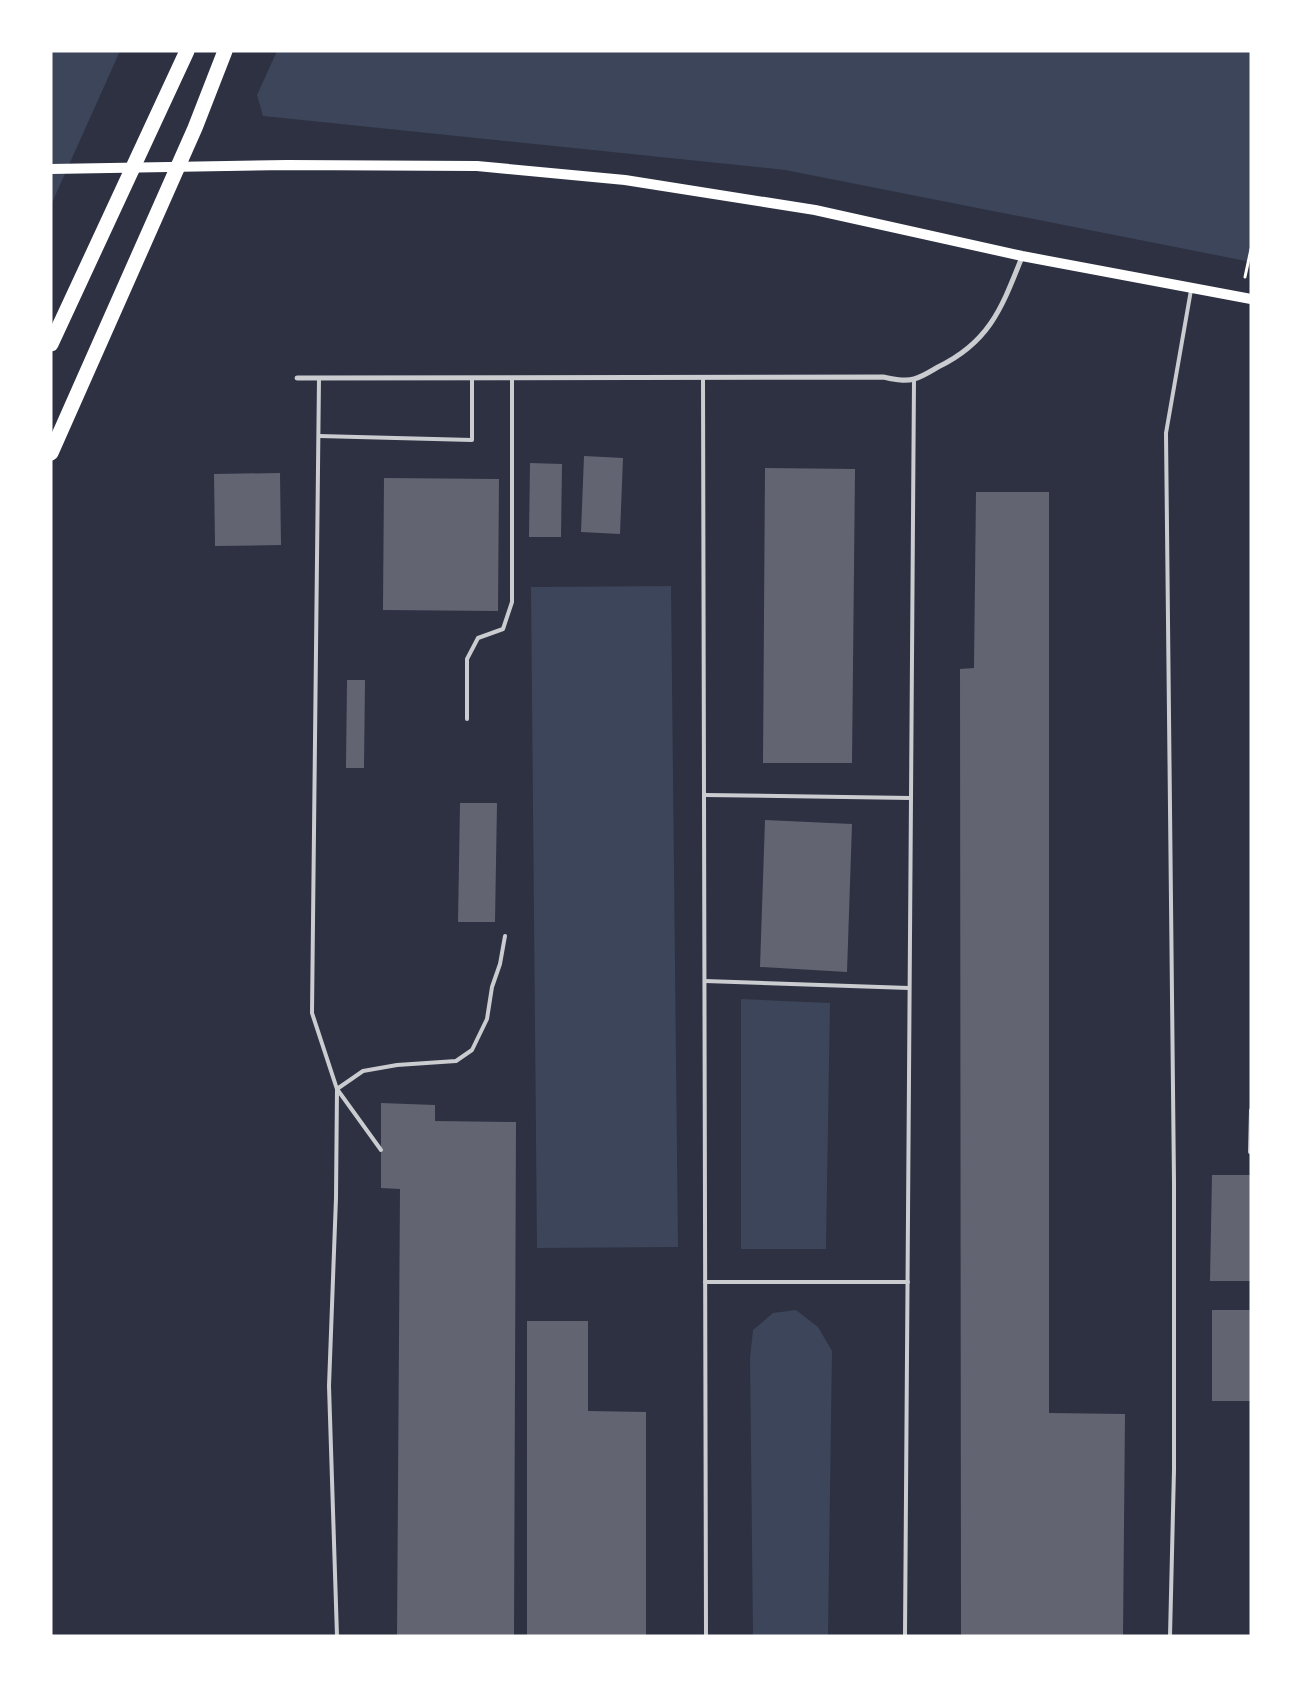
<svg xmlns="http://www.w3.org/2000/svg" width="1302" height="1687" font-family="'Exo 2',sans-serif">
<rect width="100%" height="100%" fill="#2d3142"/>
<!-- green -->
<g fill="#3c4559">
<path d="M52 51H120L51 205V53Z"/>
<path d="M277 51H1251V262L785 170 263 116 257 95Z"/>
<path d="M671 586 678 1247 537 1248 531 587Z"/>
<path d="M741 999 830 1003 826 1249H741Z"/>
<path d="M796 1310 818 1327 832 1351 828 1636H753L750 1358 753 1330 773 1313Z"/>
</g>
<!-- building -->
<g fill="#626471">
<path d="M584 456 623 458 620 534 581 532Z"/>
<path d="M530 463 562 464 561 537H529Z"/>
<path d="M765 468 855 469 852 763H763Z"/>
<path d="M280 473 281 545 215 546 214 474Z"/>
<path d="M384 478 499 479 498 611 383 610Z"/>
<path d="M976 492H1049V1413L1125 1414 1123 1636H961L960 669 974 668Z"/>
<path d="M347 680H365L364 768H346Z"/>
<path d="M460 803H497L495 922H458Z"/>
<path d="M765 820 852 824 847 972 760 967Z"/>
<path d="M381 1103 435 1105V1121L516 1122 514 1636H397L400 1189 381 1188Z"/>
<path d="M1212 1175H1251V1281H1210Z"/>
<rect x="1212" y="1310" width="39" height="91"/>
<path d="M527 1321H588V1411L646 1412V1636H527Z"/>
</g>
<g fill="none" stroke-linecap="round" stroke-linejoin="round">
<!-- path -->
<path stroke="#fff" stroke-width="3" d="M1245 277 1251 249"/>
<!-- service -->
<g stroke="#caccd0" stroke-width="4">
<path d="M319 378 312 1013 337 1089 381 1150"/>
<path d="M703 378 706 1636"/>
<path d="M319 436 472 440V378"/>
<path d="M467 719V659L478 638 503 629 512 602V378"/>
<path d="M705 795 911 798"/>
<path d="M705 981 909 988"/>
<path d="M1250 1152 1251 1110"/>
<path d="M705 1282H908"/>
<path d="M337 1636 329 1386 336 1198 337 1089 363 1071 397 1065 456 1061 472 1050 487 1019 492 987 500 964 505 936"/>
<path d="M905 1636 914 379"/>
<path d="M1170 1636 1174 1470V1183L1166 433 1191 290"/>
</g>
<!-- minor -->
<path stroke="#caccd0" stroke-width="5" d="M297 378 883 377C893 379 904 382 914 379 922 377 931 371 938 367 990 342 1002 307 1022 257"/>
<!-- secondary -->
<path stroke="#fff" stroke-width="10" d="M51 169 287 165 477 166 625 180 815 210 1022 256 1251 299"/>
<!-- motorway -->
<g stroke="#fff" stroke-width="15">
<path d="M51 344 187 51"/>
<path d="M51 453 195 128 225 51"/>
</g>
</g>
<!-- border -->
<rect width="1302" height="1687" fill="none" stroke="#ffffff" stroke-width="105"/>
</svg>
